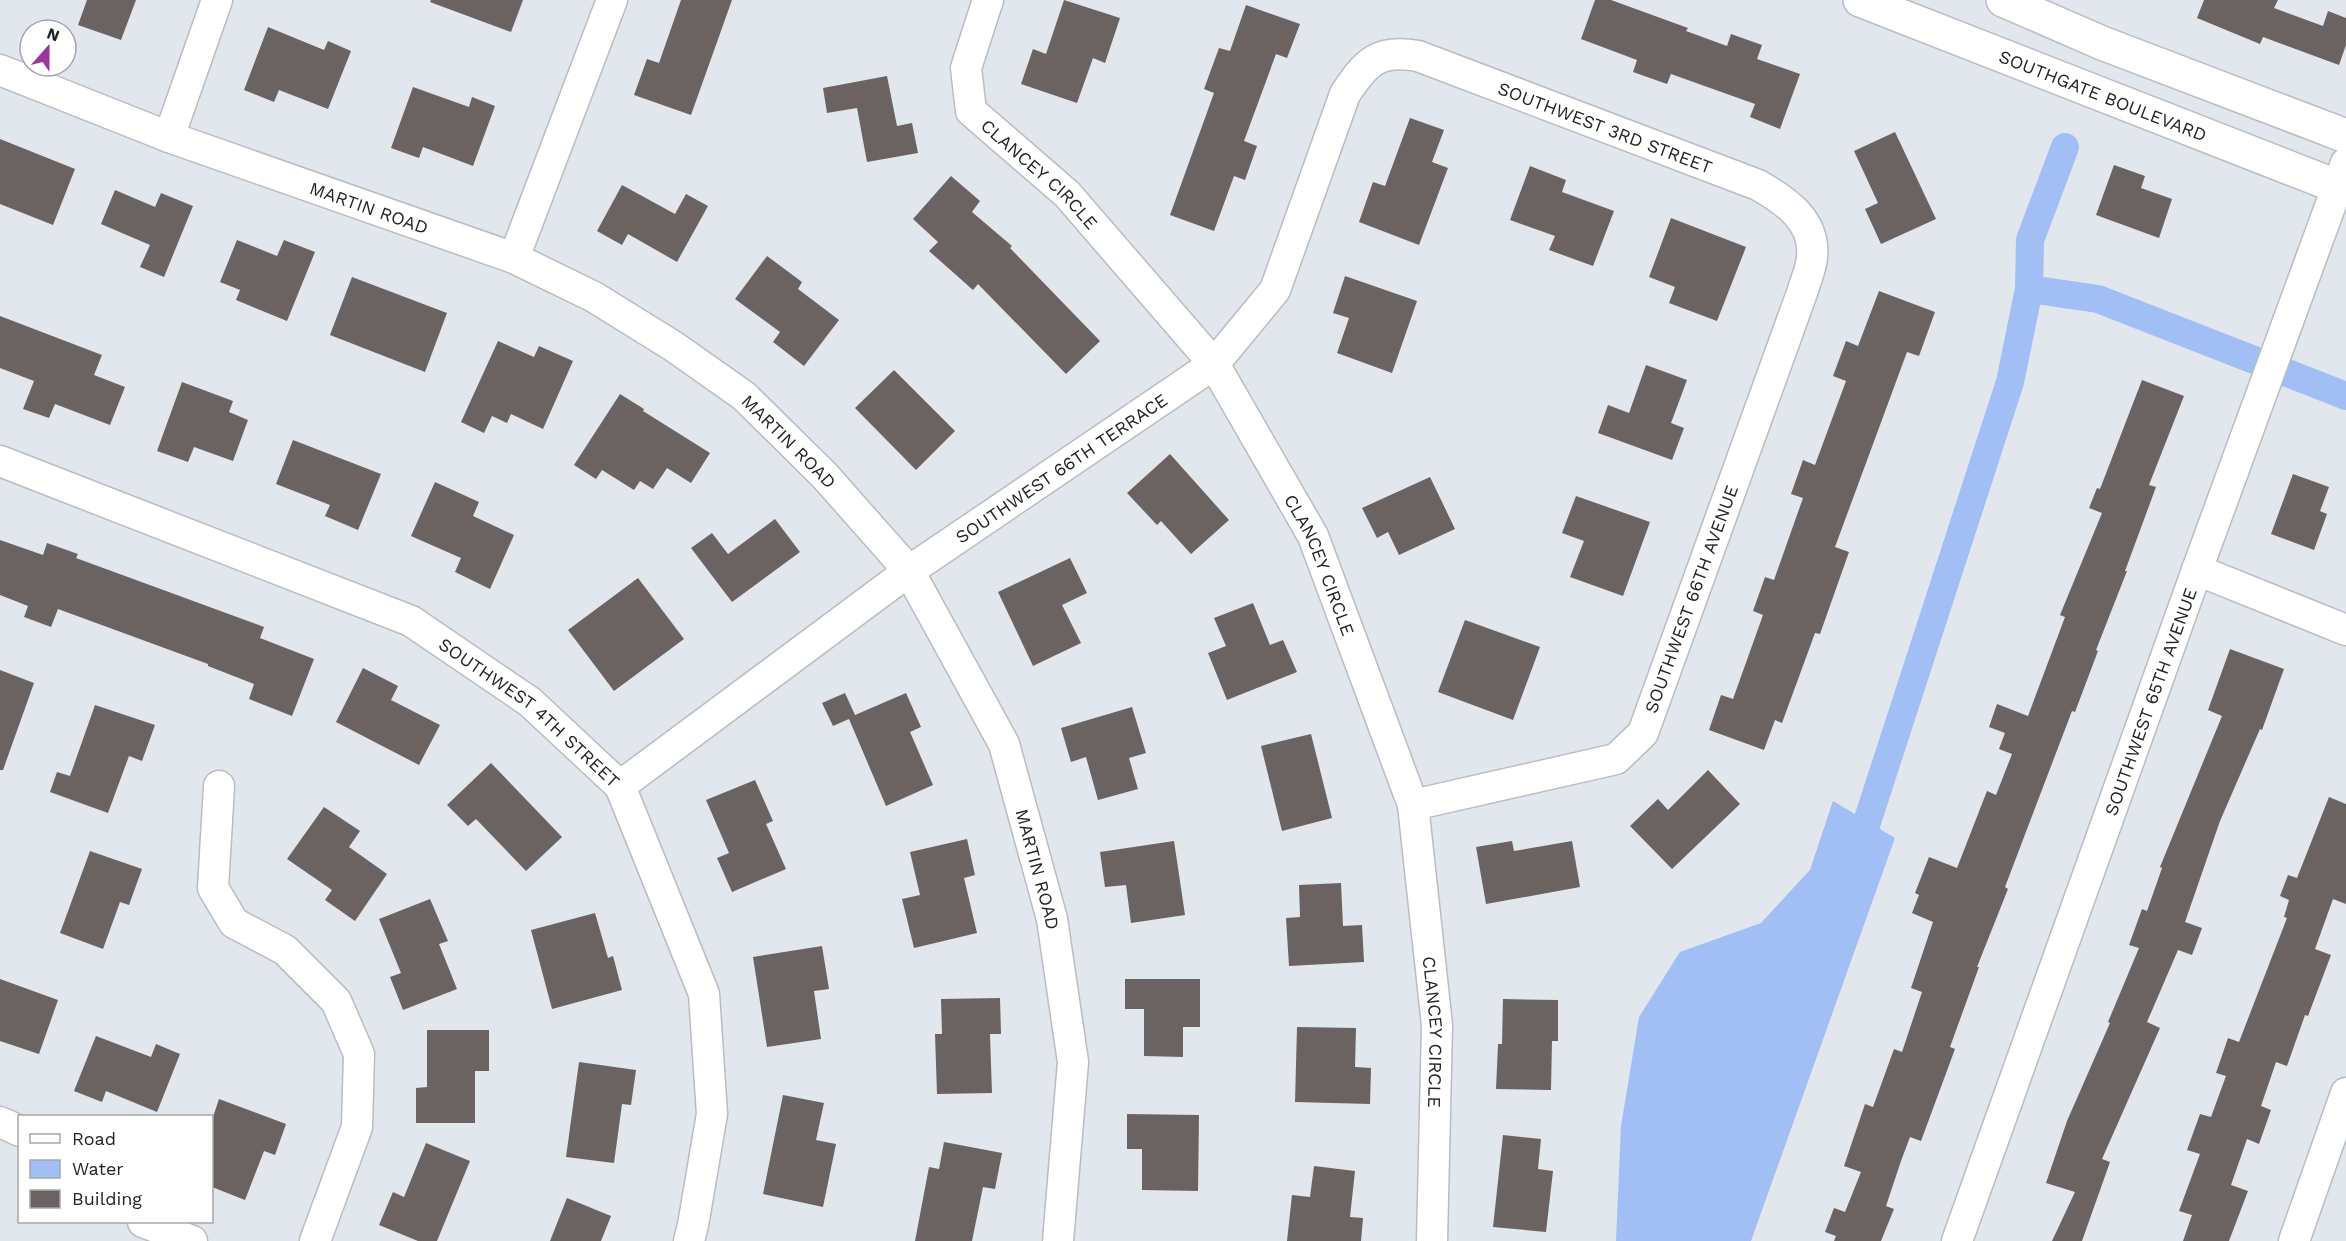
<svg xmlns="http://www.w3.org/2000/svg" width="2346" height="1241" font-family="'Work Sans',sans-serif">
<rect width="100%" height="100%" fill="#e2e6ed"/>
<!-- water -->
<path fill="#a1bef5" d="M1833 801 1895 838 1751 1241H1616L1621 1126 1639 1017 1680 952 1761 923 1810 870Z"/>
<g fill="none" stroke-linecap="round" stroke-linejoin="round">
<!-- canal -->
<g stroke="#a1bef5" stroke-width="28">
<path d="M2029 289 2098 299 2346 396"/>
<path d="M1855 859 2010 382 2029 289 2030 240 2065 147"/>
</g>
</g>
<!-- building -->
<g fill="#6b6362">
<path d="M87 0H136L121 40 78 25Z"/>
<path d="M431 0H523L511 32 430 2Z"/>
<path d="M681 0H732L691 115 634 95 647 59 659 63Z"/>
<path d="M1064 0 1120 18 1105 63 1093 58 1077 103 1021 84 1033 49 1046 54Z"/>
<path d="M1595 0H1611L1688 28 1686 31 1727 46 1731 34 1762 45 1757 59 1800 74 1780 129 1750 117 1755 104 1671 74 1667 84 1633 72 1637 60 1581 39Z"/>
<path d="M2204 0H2278L2274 8 2323 26 2328 11 2346 18V45L2339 65 2263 37 2260 44 2197 18Z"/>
<path d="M1246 5 1300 24 1287 58 1276 54 1244 141 1257 146 1245 180 1234 176 1214 231 1170 215 1214 93 1204 89 1219 48 1230 51Z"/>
<path d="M268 27 324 50 328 41 351 51 328 109 279 90 274 102 244 90Z"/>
<path d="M887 76 897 126 912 123 918 153 867 162 857 108 827 113 823 88Z"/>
<path d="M413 87 469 107 472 97 495 106 473 166 423 147 419 158 391 148Z"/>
<path d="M1410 118 1444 130 1432 162 1448 168 1419 245 1359 222 1373 182 1385 186Z"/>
<path d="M1895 132 1936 219 1881 244 1865 209 1878 203 1854 151Z"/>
<path d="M0 139 75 169 53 225 0 204Z"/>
<path d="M2114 165 2145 176 2141 188 2172 199 2159 238 2096 215Z"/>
<path d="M1530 166 1566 180 1562 192 1614 211 1593 266 1549 250 1555 236 1510 220Z"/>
<path d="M951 176 980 201 972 212 1012 246 1010 248 1100 341 1066 374 978 284 973 290 929 251 938 242 913 219Z"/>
<path d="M622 185 675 214 686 194 708 206 677 262 628 234 622 245 597 231Z"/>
<path d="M115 190 155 207 161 193 193 206 164 277 140 267 150 245 101 224Z"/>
<path d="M1671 218 1746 247 1717 321 1669 303 1675 287 1649 277Z"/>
<path d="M237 240 277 256 284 240 315 252 287 321 236 300 240 290 220 282Z"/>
<path d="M767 256 802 282 798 289 839 320 804 366 773 342 780 332 735 299Z"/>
<path d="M1345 276 1417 301 1392 373 1337 353 1349 318 1333 313Z"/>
<path d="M352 277 447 313 425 372 330 335Z"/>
<path d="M1879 291 1935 312 1919 356 1907 352 1835 547 1849 552 1820 634 1815 633 1782 723 1775 720 1764 750 1709 730 1721 695 1733 699 1763 615 1753 611 1765 577 1774 580 1803 498 1791 494 1803 460 1815 465 1846 381 1833 376 1846 341 1858 346Z"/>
<path d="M0 316 102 355 94 375 125 387 110 425 55 404 49 418 23 409 34 381 0 368Z"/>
<path d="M498 341 534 357 539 346 573 361 543 429 511 414 507 423 492 416 484 433 461 422Z"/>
<path d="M1646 365 1687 380 1671 423 1684 428 1672 460 1598 433 1608 405 1629 413Z"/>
<path d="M894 370 955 431 916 470 855 408Z"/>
<path d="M2142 380 2184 396 2149 485 2156 487 2125 571H2127L2096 650 2098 651 2075 712 2072 711 2005 887 2008 889 1977 967H1979L1950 1047 1955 1049 1921 1141 1910 1137 1901 1161 1886 1206 1894 1209 1881 1241H1834L1836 1236 1825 1232 1834 1208 1845 1212 1861 1172 1844 1166 1865 1104 1873 1107 1894 1049 1902 1052 1922 992 1911 988 1933 922 1912 913 1919 895 1915 893 1929 857 1957 868 1987 791 1996 795 2012 754 1999 749 2005 733 1989 727 1997 704 2028 716 2065 617 2060 615 2102 513 2089 508 2097 488 2100 489Z"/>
<path d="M182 382 233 401 229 412 248 420 233 461 194 447 188 462 157 451Z"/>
<path d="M620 394 644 409 643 411 710 453 691 483 667 468 653 489 640 481 634 490 602 470 596 479 574 465Z"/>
<path d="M293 440 381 474 358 530 325 516 330 505 276 484Z"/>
<path d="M1170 454 1229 520 1191 554 1161 521 1157 525 1127 493Z"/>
<path d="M2293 474 2329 487 2320 511 2327 514 2314 550 2271 534Z"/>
<path d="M1430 477 1455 529 1399 555 1388 532 1377 538 1362 508Z"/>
<path d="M435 482 479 502 473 516 514 535 490 589 455 572 461 558 411 536Z"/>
<path d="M1576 496 1650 522 1623 596 1570 577 1584 541 1562 533Z"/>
<path d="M775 519 800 552 732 602 691 548 712 533 728 554Z"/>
<path d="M0 540 43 555 47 543 78 554 76 558 264 627 260 638 314 659 292 716 249 699 254 684 208 666V664L58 609 51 627 24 617 28 606 0 595Z"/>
<path d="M1070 558 1087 593 1062 605 1081 643 1033 666 998 592Z"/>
<path d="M638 578 684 639 614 691 568 630Z"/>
<path d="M1253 603 1270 645 1283 640 1297 672 1227 700 1208 653 1226 646 1214 618Z"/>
<path d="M1465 620 1540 647 1513 720 1438 692Z"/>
<path d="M2230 649 2284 669 2262 730 2260 729 2220 821 2185 922 2202 928 2192 955 2178 950 2147 1022 2160 1028 2102 1159 2110 1162 2082 1241H2052L2075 1192 2046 1183 2067 1121 2110 1023 2108 1022 2139 948 2129 945 2142 909 2147 911 2162 868 2160 867 2222 716 2208 710Z"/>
<path d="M363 668 398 686 391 700 440 725 419 765 336 722Z"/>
<path d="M0 670 34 683 3 770H0Z"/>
<path d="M845 693 855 715 906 693 921 727 910 732 933 785 886 806 849 719 833 726 822 703Z"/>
<path d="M95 705 155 725 142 761 129 756 108 813 50 792 57 772 70 776Z"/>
<path d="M1132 707 1146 753 1129 758 1138 789 1098 800 1086 757 1071 762 1061 728Z"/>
<path d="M1311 734 1332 818 1282 831 1261 746Z"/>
<path d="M491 763 562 837 526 871 476 819 468 826 447 805Z"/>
<path d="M1708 770 1740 804 1672 869 1630 826 1658 799 1668 810Z"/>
<path d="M755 780 773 821 766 824 786 869 732 892 717 858 729 853 706 800Z"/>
<path d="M2329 797 2346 804V904L2333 899 2315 949 2331 955 2308 1016 2305 1015 2287 1066 2276 1062 2261 1106 2271 1110 2259 1144 2247 1139 2231 1185 2248 1191 2229 1241H2183L2192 1215 2179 1211 2200 1154 2187 1150 2200 1114 2211 1117 2226 1076 2216 1073 2228 1038 2239 1042 2287 918 2284 917 2289 900 2280 896 2288 875 2297 878Z"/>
<path d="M324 807 360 831 349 847 387 874 355 921 325 900 332 890 287 859Z"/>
<path d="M967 839 975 875 964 878 977 933 914 948 902 899 920 895 910 852Z"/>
<path d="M1174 841 1185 915 1131 923 1126 885 1105 887 1100 852Z"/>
<path d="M1512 841 1514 851 1572 841 1580 887 1486 904 1476 847Z"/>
<path d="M90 851 142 869 129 905 120 902 103 949 60 933Z"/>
<path d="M1341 883 1343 926 1362 925 1364 962 1289 966 1286 918 1300 917 1299 885Z"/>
<path d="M430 899 448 941 439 944 457 989 403 1010 390 977 401 973 379 919Z"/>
<path d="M595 913 608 958 613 956 622 990 552 1009 531 930Z"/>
<path d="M822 946 829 989 814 991 821 1039 767 1047 753 957Z"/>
<path d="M0 979 58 1000 39 1054 0 1041Z"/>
<path d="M1125 979H1200V1027H1183V1057L1144 1056V1009H1125Z"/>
<path d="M1000 998 1001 1034H990L992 1093 937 1094 935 1034H942L941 999Z"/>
<path d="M1503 999 1558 1000V1041H1552L1551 1090 1496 1089 1498 1044H1502Z"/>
<path d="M1297 1027 1356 1028 1355 1067 1371 1068 1370 1104 1295 1102Z"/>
<path d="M427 1030H489V1071H475V1123H416V1088L427 1087Z"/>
<path d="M96 1036 151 1057 156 1044 180 1054 157 1112 106 1091 102 1102 74 1091Z"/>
<path d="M579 1062 636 1070 631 1105 622 1104 614 1163 566 1157Z"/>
<path d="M783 1095 824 1103 816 1140 836 1144 823 1207 763 1194Z"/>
<path d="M219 1099 286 1124 275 1155 264 1151 245 1200 212 1187V1120Z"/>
<path d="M1127 1114 1199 1115 1198 1191 1142 1190V1149H1127Z"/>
<path d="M1503 1135 1541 1139 1538 1169 1553 1171 1546 1232 1493 1227Z"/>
<path d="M944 1142 1002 1153 995 1189 983 1187 972 1241H915L929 1167 939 1169Z"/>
<path d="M426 1143 470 1161 437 1241H418L379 1225 393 1192 404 1197Z"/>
<path d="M1314 1166 1355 1171 1350 1217 1363 1218 1361 1241H1287L1292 1195 1310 1197Z"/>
<path d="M567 1198 611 1216 601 1241H550Z"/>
</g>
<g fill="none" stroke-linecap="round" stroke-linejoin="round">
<!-- street casing -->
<g stroke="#b9bcc3" stroke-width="33">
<g id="street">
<path id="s1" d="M988 0 966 68 971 111 1067 194 1214 364 1313 536 1413 805 1437 1025 1432 1241"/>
<path id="s2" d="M0 70 169 137 514 258 594 297 673 346 744 396 825 476 909 571 1004 744 1052 919 1073 1062 1058 1241"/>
<path d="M169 137 217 0"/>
<path d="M514 258 612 0"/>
<path id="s3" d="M0 461 411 621 530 702 620 786 704 994 712 1114 693 1225 689 1241"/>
<path d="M2197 570 2346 630"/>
<path d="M219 786 213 888 234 923 285 950 336 1001 359 1054 357 1127 315 1241"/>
<path id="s4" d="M620 786 909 571 1214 364 1275 290 1345 94C1366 62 1378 49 1418 56L1758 185C1786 201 1816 221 1812 258 1811 268 1806 280 1803 290L1643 733 1616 759 1413 805"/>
<path d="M0 1122 20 1131"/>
<path d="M143 1222 192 1241"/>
<path id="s5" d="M1957 1241 2197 570 2346 163"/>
<path d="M2294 1241 2346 1093"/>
</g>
</g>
<!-- secondary casing -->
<g stroke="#b9bcc3" stroke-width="36">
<g id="secondary">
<path id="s6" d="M1860 0 2346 190"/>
<path d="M2003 0 2102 43 2346 136"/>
</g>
</g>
<!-- street -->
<use href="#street" stroke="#fff" stroke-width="30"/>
<!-- secondary -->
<use href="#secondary" stroke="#fff" stroke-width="33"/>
</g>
<g text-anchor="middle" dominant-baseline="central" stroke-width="6" stroke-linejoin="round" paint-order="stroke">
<!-- street labels -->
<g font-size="18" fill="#212325" stroke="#fff">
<text stroke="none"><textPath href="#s6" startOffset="261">SOUTHGATE BOULEVARD</textPath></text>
<text stroke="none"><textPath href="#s4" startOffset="1323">SOUTHWEST 3RD STREET</textPath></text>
<text stroke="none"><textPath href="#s1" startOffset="208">CLANCEY CIRCLE</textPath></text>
<text stroke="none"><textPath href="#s2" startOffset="394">MARTIN ROAD</textPath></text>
<text stroke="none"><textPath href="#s2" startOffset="880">MARTIN ROAD</textPath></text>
<text stroke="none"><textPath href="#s4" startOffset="544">SOUTHWEST 66TH TERRACE</textPath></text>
<text stroke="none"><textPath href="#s1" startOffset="694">CLANCEY CIRCLE</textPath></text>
<text transform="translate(1691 599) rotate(-70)">SOUTHWEST 66TH AVENUE</text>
<text stroke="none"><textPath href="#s5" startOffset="573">SOUTHWEST 65TH AVENUE</textPath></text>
<text stroke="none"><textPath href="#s3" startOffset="591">SOUTHWEST 4TH STREET</textPath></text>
<text stroke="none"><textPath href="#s2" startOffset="1384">MARTIN ROAD</textPath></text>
<text stroke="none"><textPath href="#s1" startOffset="1180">CLANCEY CIRCLE</textPath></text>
</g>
</g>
<!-- legend -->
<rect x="18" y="1115" width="195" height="108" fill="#ffffff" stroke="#a6a7a8" stroke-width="1.5"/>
<rect x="30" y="1134" width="30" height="9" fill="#ffffff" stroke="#a6a7a8" stroke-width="1.5"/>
<text x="72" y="1145" font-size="18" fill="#212325">Road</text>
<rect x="30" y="1160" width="30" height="18" fill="#a1bef5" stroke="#a6a7a8" stroke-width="1.5"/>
<text x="72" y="1175" font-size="18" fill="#212325">Water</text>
<rect x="30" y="1190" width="30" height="18" fill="#6b6362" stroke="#a6a7a8" stroke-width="1.5"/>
<text x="72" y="1205" font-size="18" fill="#212325">Building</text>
<!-- north arrow -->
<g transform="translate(48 48) rotate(21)"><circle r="28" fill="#ffffff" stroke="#a6a7a8" stroke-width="1.5"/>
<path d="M0-4.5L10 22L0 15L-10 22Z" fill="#9b369b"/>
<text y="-9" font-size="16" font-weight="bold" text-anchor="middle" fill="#212325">N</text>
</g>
</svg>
